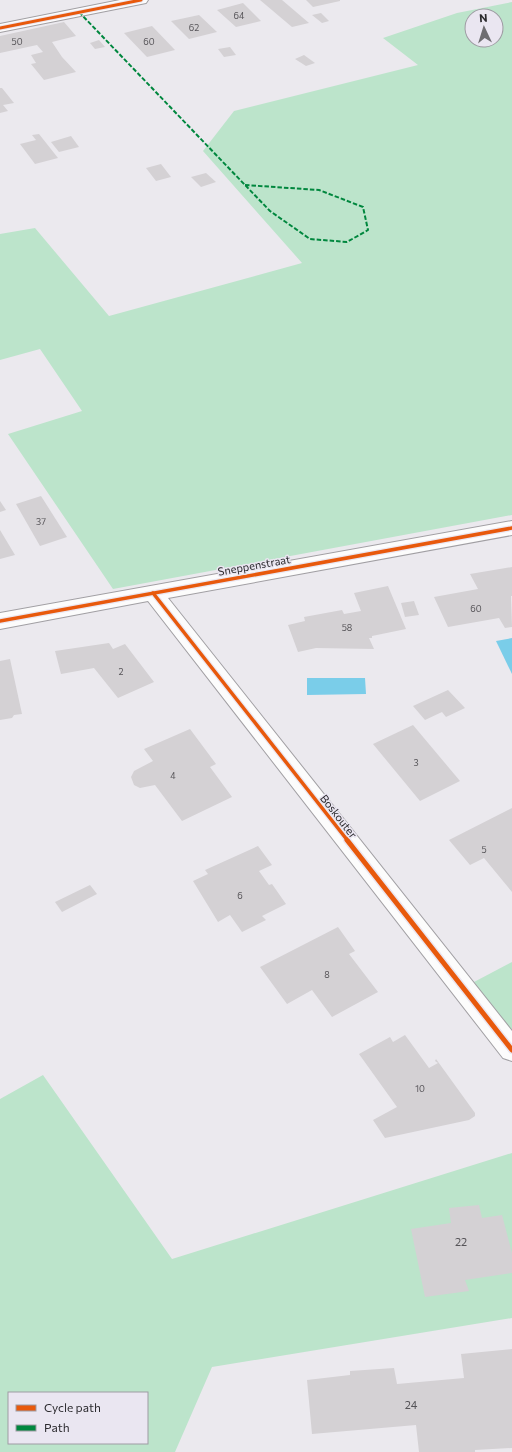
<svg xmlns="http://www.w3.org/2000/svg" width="512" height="1452" font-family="Commissioner,sans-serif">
<rect width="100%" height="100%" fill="#ebe9ee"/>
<!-- green -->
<g fill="#bce4cb" fill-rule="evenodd">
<path d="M512 2V515L113 589 8 434 82 411 40 349 0 360V234L35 228 109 316 302 263 203 151 234 111 418 65 383 38 457 13ZM472 16H496V40H472Z"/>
<path d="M512 962V1038L474 982Z"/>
<path d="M43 1075 172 1259 512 1153V1318L212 1367 175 1452H0V1099ZM9 1393H147V1443H9Z"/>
</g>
<!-- water -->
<g fill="#7acde9">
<path d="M512 638V674L496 641Z"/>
<path d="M307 678H365L366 694 307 695Z"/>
</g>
<!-- building -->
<g fill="#d4d1d4">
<path d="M260 0H282L309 23 292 27Z"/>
<path d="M306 0H340V1L313 7Z"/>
<path d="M243 3 261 21 236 27 217 10Z"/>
<path d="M321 13 329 21 322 23 312 15Z"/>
<path d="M199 15 217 32 189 39 171 21Z"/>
<path d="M64 22 76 36 52 42 62 57 76 72 44 80 31 64 36 63 31 55 43 52 37 45 0 53V36Z"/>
<path d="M152 26 175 50 147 57 124 33Z"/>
<path d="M99 40 105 47 95 49 90 43Z"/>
<path d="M230 47 236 55 224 57 218 49Z"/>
<path d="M304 55 315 63 306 66 295 59Z"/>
<path d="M0 88H2L14 103 3 105 8 111 0 113Z"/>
<path d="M39 134 58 158 35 164 20 144 36 140 32 135Z"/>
<path d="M71 136 79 147 59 152 51 142Z"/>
<path d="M161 164 171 177 156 181 146 168Z"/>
<path d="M206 173 216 182 201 187 191 177Z"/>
<path d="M41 496 67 537 40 546 16 504Z"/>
<path d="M0 501 6 510 0 512Z"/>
<path d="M0 530 15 555 0 559Z"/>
<path d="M512 567V596H511L512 627 505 628 499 618 448 627 434 597 478 589 470 574Z"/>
<path d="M388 586 406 629 372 636V638H369L374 649 316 648 298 652 288 625 305 621 304 617 342 610 344 614 361 611 354 593Z"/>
<path d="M414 601 419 615 405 617 401 603Z"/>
<path d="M109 643 113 649 125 644 154 682 118 698 94 668 61 674 55 651Z"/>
<path d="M10 659 22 714 14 715 12 718 0 720V661Z"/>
<path d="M448 690 465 708 446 717 442 712 425 720 413 706Z"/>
<path d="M413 725 460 781 420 801 373 744Z"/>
<path d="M190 729 216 764 210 767 232 797 182 821 155 785 140 788 134 785 131 777 134 771 153 761 144 749Z"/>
<path d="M512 808V892L484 858 470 865 449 840Z"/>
<path d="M258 846 272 865 259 871 269 885 272 884 286 904 262 916 266 920 242 932 230 915 218 922 193 881 208 874 205 870Z"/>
<path d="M90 885 97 894 62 912 55 902Z"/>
<path d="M338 927 355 951 349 954 378 992 332 1017 312 990 287 1004 260 967Z"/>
<path d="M405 1035 429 1068 438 1063 435 1061 436 1059 475 1113V1116L469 1120 385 1138 373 1120 397 1107 359 1054 390 1037 393 1042Z"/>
<path d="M479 1205 482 1218 502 1215 512 1253V1273L465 1280 469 1291 425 1297 411 1229 451 1223 449 1208Z"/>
<path d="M512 1349V1448L475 1450V1452H419L416 1425 312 1434 307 1380 350 1375V1371L394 1368 397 1384 464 1378 461 1354Z"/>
</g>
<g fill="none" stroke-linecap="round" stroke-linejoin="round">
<!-- minor casing -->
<g stroke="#a19fa3" stroke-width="2">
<g id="minor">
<path d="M120 0H148L146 3 141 4 0 32V24Z"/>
<path d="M512 521V535L168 598 512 1031V1061L503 1058 148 601 0 629V613Z"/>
</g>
</g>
<!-- minor -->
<use href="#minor" fill="#fcfcfc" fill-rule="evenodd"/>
<!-- quiet -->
<g stroke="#00873e" stroke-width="2" stroke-dasharray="4.5 2" stroke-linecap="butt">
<path d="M79 12 245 185"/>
<path d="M245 185 319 190 363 207 368 230 347 242 310 239 270 211Z"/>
</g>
<!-- cycleway-far2 casing -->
<g stroke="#eae6f1" stroke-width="5">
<path id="cycleway-far2" d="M0 28 141 0"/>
</g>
<!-- cycleway-far1 casing -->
<g stroke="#eae6f1" stroke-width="6">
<g id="cycleway-far1">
<path d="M153 593 348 841"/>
<path d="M0 621 512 528"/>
</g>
</g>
<!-- cycleway casing -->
<g stroke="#eae6f1" stroke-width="8">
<path id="cycleway" d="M347 840 512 1050"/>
</g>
<!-- cycleway-far2 -->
<use href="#cycleway-far2" stroke="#e8590c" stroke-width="3"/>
<!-- cycleway-far1 -->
<use href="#cycleway-far1" stroke="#e8590c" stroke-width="3.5"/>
<!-- cycleway -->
<use href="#cycleway" stroke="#e8590c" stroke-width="5"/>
</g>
<g text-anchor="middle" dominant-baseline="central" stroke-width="3" stroke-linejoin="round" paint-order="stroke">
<!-- number labels -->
<g font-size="9" fill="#565458">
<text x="239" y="15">64</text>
<text x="194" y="27">62</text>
<text x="17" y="41">50</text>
<text x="149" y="41">60</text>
<text x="41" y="521">37</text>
<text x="476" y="608">60</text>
<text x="347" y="627">58</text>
<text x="121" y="671">2</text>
<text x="416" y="762">3</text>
<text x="173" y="775">4</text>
<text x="484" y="849">5</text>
<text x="240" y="895">6</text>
<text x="327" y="974">8</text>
<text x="420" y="1088">10</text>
</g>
<!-- street labels -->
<g font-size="11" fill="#2b2a2e" stroke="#eae6f1">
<text transform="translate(254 565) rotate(-10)">Sneppenstraat</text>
<text transform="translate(339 816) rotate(52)">Boskouter</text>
</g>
<!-- near-number labels -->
<g font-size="11" fill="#565458">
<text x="461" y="1241">22</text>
<text x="411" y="1404">24</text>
</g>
</g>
<!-- legend -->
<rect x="8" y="1392" width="140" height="52" fill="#eae6f1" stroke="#9e9ba3"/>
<rect x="16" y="1405" width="20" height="6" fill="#e8590c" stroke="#9e9ba3"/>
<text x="44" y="1412" font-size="12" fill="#2b2a2e">Cycle path</text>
<rect x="16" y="1425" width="20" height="6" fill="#00873e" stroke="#9e9ba3"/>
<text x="44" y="1432" font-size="12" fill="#2b2a2e">Path</text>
<!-- north arrow -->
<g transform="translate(484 28) rotate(356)"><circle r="19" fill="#eae6f1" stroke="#9e9ba3"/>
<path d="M0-3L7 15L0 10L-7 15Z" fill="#6e6d71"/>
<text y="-6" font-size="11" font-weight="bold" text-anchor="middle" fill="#2b2a2e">N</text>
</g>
</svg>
